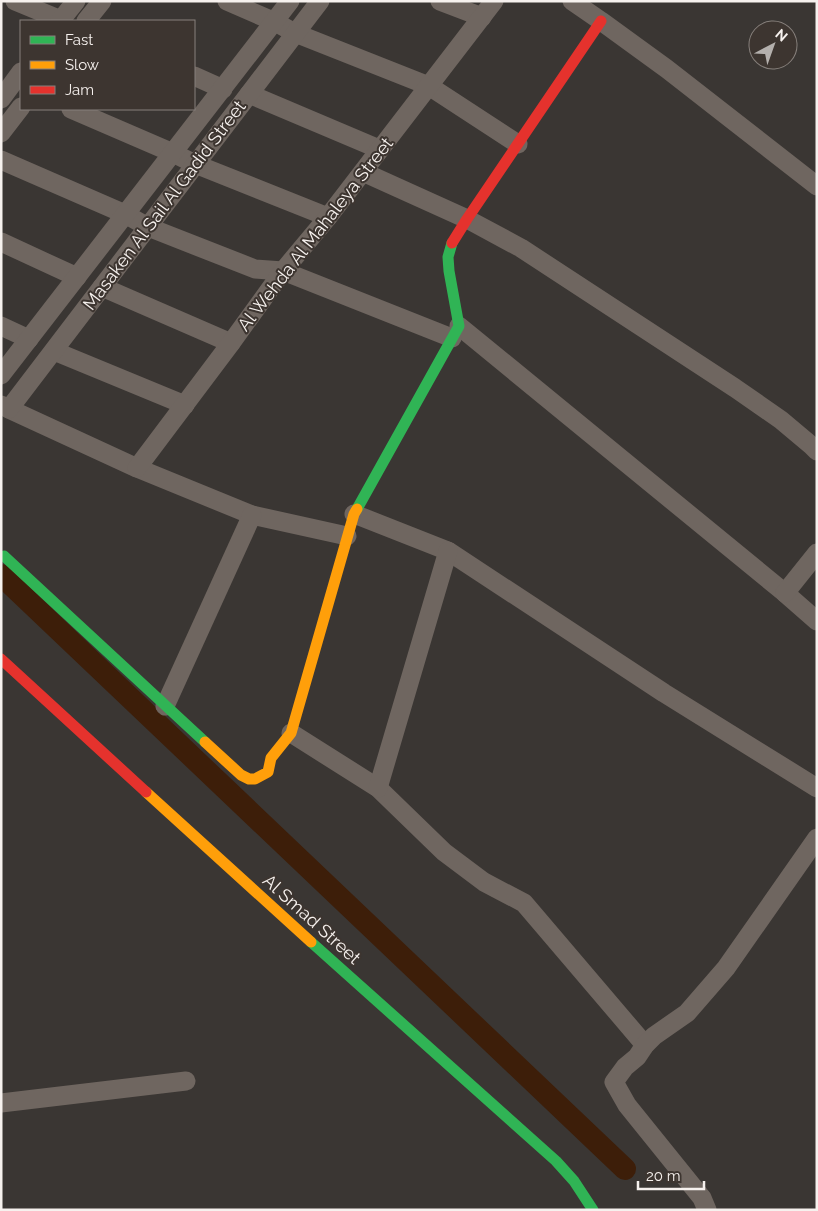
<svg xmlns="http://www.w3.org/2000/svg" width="818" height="1211" font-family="Raleway,sans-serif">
<rect width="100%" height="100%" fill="#3a3633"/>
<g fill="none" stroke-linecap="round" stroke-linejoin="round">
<!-- canal -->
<path stroke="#3d1e09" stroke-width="22" d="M1 575 625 1169"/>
<!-- street -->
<g stroke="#6f6660" stroke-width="19">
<path d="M15 1 61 20"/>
<path d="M227 1 275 22 295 33 429 86 518 144"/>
<path d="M440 1 482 17"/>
<path d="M572 1 601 21 667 69 817 186"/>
<path d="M60 21 76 1"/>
<path d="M86 21 102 1"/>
<path d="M194 76 223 89"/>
<path d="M249 94 379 149"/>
<path d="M1 99 21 72"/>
<path d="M71 109 173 153 195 164 328 217"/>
<path d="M1 133 21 107"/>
<path d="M1 160 125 214 148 227 255 269 283 271 452 338"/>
<path d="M363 172 467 219 521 248 735 388 781 420 812 446 817 451"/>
<path d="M1 242 77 277"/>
<path d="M102 287 231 343"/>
<path d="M1 326 29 339"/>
<path d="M459 326 785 593 817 621"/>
<path d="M54 351 185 405"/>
<path d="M1 375 290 1"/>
<path d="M1 405 9 409 137 468 252 515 347 536"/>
<path d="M9 409 320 1"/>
<path d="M137 468 231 343 283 271 328 217 494 1"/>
<path d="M354 514 448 551 664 693 817 788"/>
<path d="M785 593 817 553"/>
<path d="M165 706 252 515"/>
<path d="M291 733 378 788 444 852 484 882 524 903 645 1045"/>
<path d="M378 788 448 551"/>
<path d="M1 1103 186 1081"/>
<path d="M707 1210 702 1198 627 1105 614 1082 625 1067 637 1057 645 1045 654 1036 687 1013 726 968 817 838"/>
</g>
<!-- fast -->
<g stroke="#30b455" stroke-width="11">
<path d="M357 509 459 326 449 271 448 257 452 243"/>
<path d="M4 556 205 742"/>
<path d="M311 942 556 1161 574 1181 593 1210"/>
</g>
<!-- slow -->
<g stroke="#ff9f0a" stroke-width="11">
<path d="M205 742 241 775 249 779H255L268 772 271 758 291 733 354 514 357 509"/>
<path d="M146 792 311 942"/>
</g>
<!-- jam -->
<g stroke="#e5322d" stroke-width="11">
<path d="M452 243 467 219 601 21"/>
<path d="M1 659 146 792"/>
</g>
</g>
<g text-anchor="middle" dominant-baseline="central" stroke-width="4" stroke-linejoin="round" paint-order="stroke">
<!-- street labels -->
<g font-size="18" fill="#f6f1ee" stroke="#3d3530">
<text transform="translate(164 205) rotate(-53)">Masaken Al Sail Al Gadid Street</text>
<text transform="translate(315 234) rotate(-52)">Al Wehda Al Mahaleya Street</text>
<text transform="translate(312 919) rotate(42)">Al Smad Street</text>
</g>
</g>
<!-- border -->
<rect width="818" height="1211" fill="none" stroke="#f6f1ee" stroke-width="5"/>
<!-- legend -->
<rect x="20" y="20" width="175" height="90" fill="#3d3530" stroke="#87807c"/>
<rect x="30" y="36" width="25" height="8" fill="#30b455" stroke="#87807c"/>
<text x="65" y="45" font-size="15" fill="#f6f1ee">Fast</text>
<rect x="30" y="61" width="25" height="8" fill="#ff9f0a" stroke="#87807c"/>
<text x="65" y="70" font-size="15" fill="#f6f1ee">Slow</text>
<rect x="30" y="86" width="25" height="8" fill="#e5322d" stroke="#87807c"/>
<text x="65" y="95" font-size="15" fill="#f6f1ee">Jam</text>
<!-- north arrow -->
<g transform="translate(773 45) rotate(41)"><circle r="24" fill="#3d3530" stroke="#87807c"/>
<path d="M0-4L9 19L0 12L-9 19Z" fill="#b4b0ad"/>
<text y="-8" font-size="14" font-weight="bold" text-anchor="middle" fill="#f6f1ee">N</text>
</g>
<!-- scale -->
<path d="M638 1181v8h66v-8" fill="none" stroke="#f6f1ee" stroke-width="2.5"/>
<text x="646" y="1181" font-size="15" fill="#f6f1ee" stroke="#3d3530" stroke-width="4" paint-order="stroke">20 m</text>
</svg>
